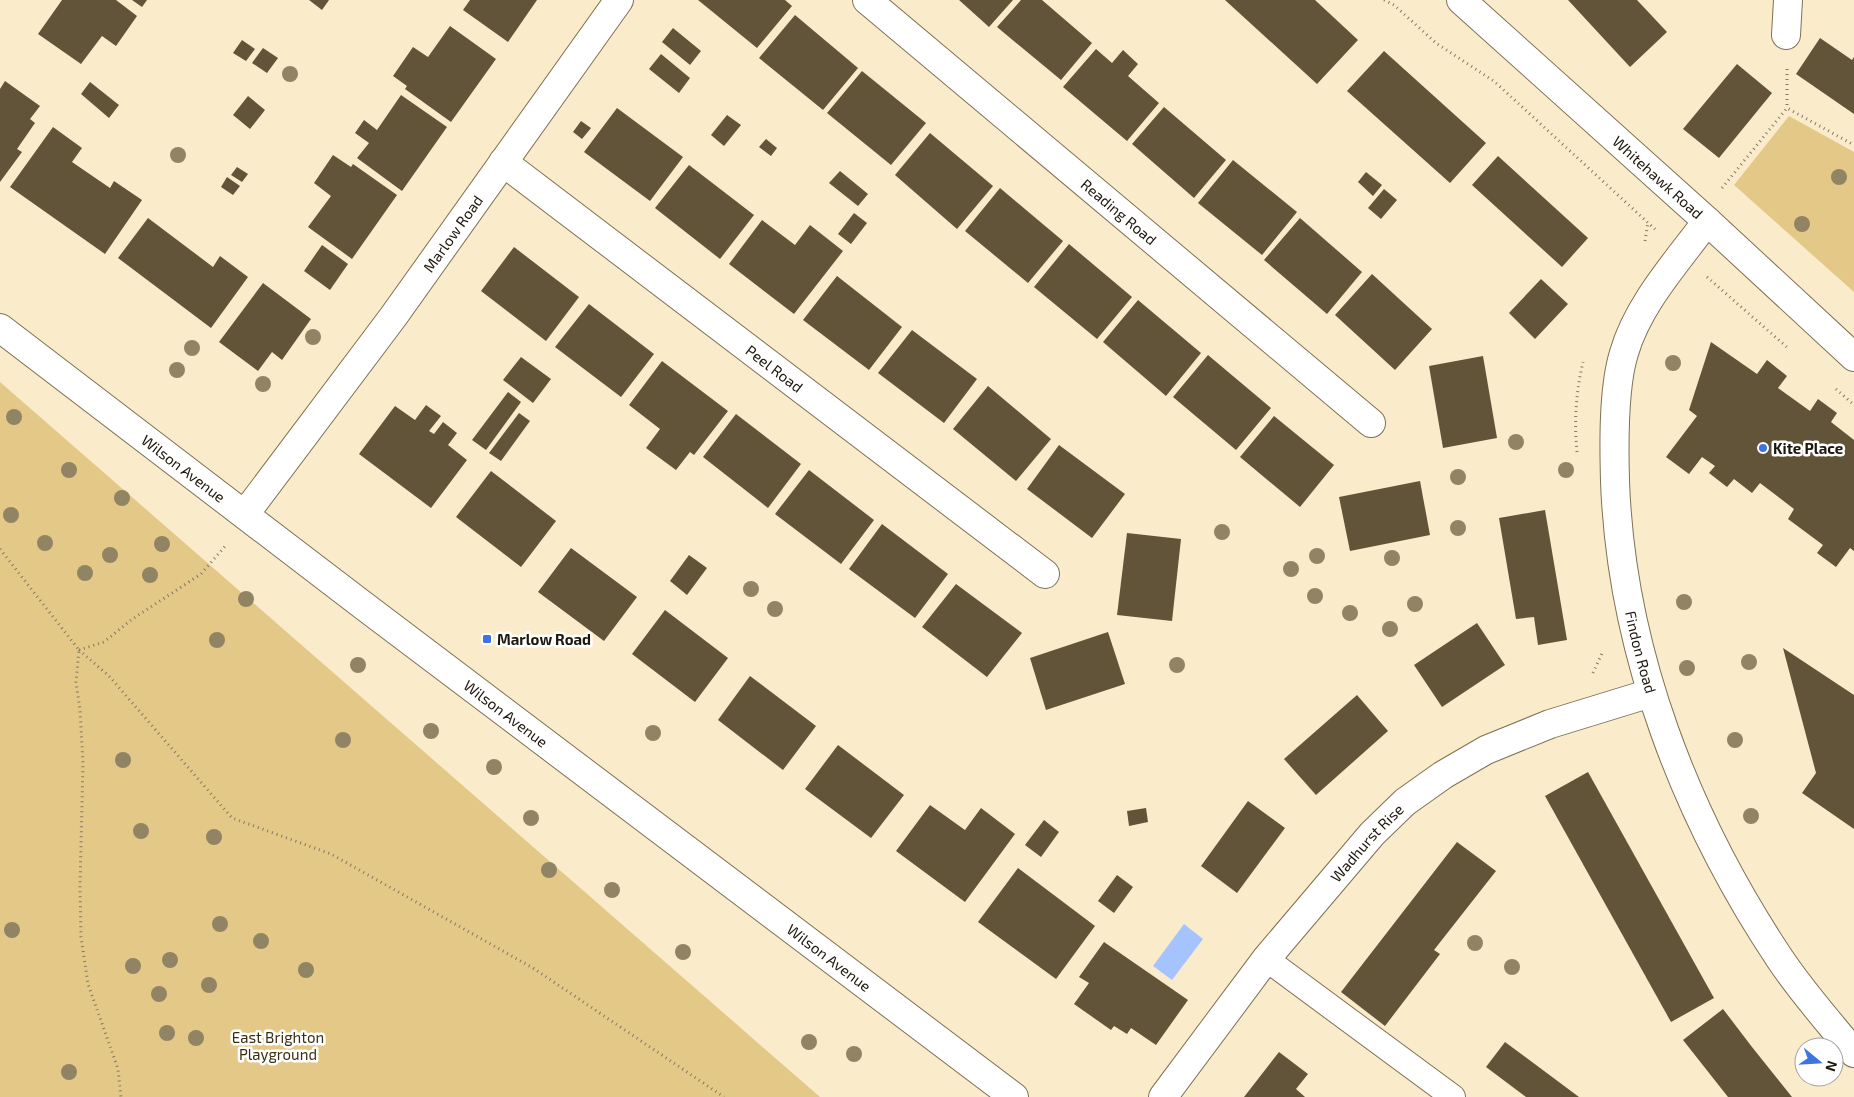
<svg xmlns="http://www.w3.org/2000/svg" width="1854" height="1097" font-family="'Exo 2',sans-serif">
<rect width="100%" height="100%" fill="#faeccb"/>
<!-- green -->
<g fill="#e4c888">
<path d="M1789 116 1854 152V292L1734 185Z"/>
<path d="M0 382 820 1097H0Z"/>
</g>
<!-- water -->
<path fill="#a5c4ff" d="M1184 924 1203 939 1172 980 1153 966Z"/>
<!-- building -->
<g fill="#615438">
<path d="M62 0H116L137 16 116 46 102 36 81 64 38 34Z"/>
<path d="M132 0H147L142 7Z"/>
<path d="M309 0H329L322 10Z"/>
<path d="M470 0H537L508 42 463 10Z"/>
<path d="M698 0H785L792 6 757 48Z"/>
<path d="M959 0H1013L989 27Z"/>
<path d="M1021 0H1042L1092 43 1061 80 997 27Z"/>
<path d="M1225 0H1315L1358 40 1317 84Z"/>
<path d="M1568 0H1637L1667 32 1630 67Z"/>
<path d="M795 15 858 68 823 110 759 58Z"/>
<path d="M450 26 496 59 451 122 405 89 407 86 393 76 413 47 428 57Z"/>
<path d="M673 28 701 51 690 65 662 42Z"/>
<path d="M1820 38 1852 60 1854 57V114L1796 74Z"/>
<path d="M242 40 255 49 246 61 233 53Z"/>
<path d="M263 48 278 58 267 73 252 63Z"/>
<path d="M1096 49 1112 63 1123 50 1138 64 1128 76 1159 103 1127 141 1063 87Z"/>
<path d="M1384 51 1486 143 1450 183 1347 91Z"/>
<path d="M661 54 690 78 679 93 649 69Z"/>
<path d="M1737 64 1772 93 1719 158 1683 129Z"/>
<path d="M862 71 926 123 891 165 827 113Z"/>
<path d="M5 81 40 106 30 119 35 123 17 149 22 152 0 182V89Z"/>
<path d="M90 82 119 105 109 118 81 94Z"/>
<path d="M401 95 447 127 402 191 357 158 369 143 355 133 364 120 377 130Z"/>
<path d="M248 96 265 110 250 129 233 115Z"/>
<path d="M1164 107 1226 160 1194 198 1132 144Z"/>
<path d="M617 108 683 157 650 201 584 152Z"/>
<path d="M727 115 741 125 724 146 711 135Z"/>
<path d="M581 121 591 128 582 139 573 132Z"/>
<path d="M53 127 82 148 72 162 110 188 114 181 142 200 105 254 10 187Z"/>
<path d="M930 133 993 186 957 229 895 175Z"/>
<path d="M766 139 777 148 771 156 759 147Z"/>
<path d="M333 155 351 167 353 164 397 195 352 259 308 227 331 196 314 183Z"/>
<path d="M1498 156 1588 238 1562 267 1472 185Z"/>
<path d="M1233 160 1297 212 1262 255 1198 203Z"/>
<path d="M689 165 754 215 720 259 655 208Z"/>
<path d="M237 167 248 174 242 182 231 175Z"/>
<path d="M840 171 868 194 858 206 829 183Z"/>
<path d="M1366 172 1382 185 1373 196 1358 182Z"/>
<path d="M227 177 240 186 233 195 221 187Z"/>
<path d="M1000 188 1063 241 1028 283 965 231Z"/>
<path d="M1384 189 1397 200 1381 219 1368 208Z"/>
<path d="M854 213 867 223 851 244 838 234Z"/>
<path d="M148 218 213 267 220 256 248 277 211 328 118 258Z"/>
<path d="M1300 218 1362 272 1327 314 1264 260Z"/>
<path d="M762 220 795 245 810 225 843 251 794 314 729 264Z"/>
<path d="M1069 244 1132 297 1097 339 1034 287Z"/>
<path d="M322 245 348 264 330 290 304 271Z"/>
<path d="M514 247 579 297 546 341 481 291Z"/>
<path d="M1372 274 1432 329 1395 370 1335 315Z"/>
<path d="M837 276 902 327 869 370 803 320Z"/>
<path d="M1541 279 1568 304 1535 339 1509 313Z"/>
<path d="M263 283 311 319 282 360 272 352 258 371 219 342Z"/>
<path d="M1138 300 1201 353 1166 396 1103 342Z"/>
<path d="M589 304 654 354 621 397 555 347Z"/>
<path d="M912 330 977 379 944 423 878 373Z"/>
<path d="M1711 342 1757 374 1767 360 1787 376 1778 388 1810 411 1818 399 1837 413 1831 422 1854 440V551L1850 548 1836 567 1817 553 1823 545 1788 519 1794 509 1760 483 1752 493 1734 479 1727 487 1709 473 1715 466 1702 457 1689 474 1666 457 1697 416 1689 410Z"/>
<path d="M1208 355 1271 408 1236 450 1173 397Z"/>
<path d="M1483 356 1497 438 1443 448 1429 366Z"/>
<path d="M521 357 551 379 533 403 503 380Z"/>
<path d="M662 361 728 411 694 455 690 452 676 470 646 448 660 429 629 405Z"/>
<path d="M988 386 1051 439 1016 481 953 429Z"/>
<path d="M508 392 521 402 486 450 472 440Z"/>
<path d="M426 405 441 416 429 431 434 434 443 422 457 433 448 445 467 460 431 508 359 454 395 406 415 420Z"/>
<path d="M519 413 530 421 501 461 489 453Z"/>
<path d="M736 414 801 464 768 508 703 457Z"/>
<path d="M1274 416 1334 465 1300 507 1240 457Z"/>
<path d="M1059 445 1125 494 1092 538 1027 489Z"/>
<path d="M809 470 874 520 841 564 775 514Z"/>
<path d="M491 471 556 521 521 567 456 517Z"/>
<path d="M1420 481 1430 535 1350 551 1339 497Z"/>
<path d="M1545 510 1567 640 1538 645 1534 617 1516 619 1499 518Z"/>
<path d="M882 524 948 574 915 618 849 569Z"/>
<path d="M1127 533 1181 539 1172 621 1117 615Z"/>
<path d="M571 548 637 597 604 641 538 592Z"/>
<path d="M689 555 707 568 687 595 670 581Z"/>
<path d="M956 584 1022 633 987 677 922 627Z"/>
<path d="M665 610 728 658 695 702 632 654Z"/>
<path d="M1477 623 1505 665 1442 707 1414 665Z"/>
<path d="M1108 632 1125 684 1046 710 1030 658Z"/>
<path d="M1783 648 1854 695V829L1802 793 1816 773Z"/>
<path d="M750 676 816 726 783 770 718 720Z"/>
<path d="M1357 695 1388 731 1316 795 1284 759Z"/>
<path d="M838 745 904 795 871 838 805 789Z"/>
<path d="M1588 772 1714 998 1671 1022 1545 796Z"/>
<path d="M1248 801 1285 828 1237 893 1201 866Z"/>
<path d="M930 805 965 830 981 808 1015 834 965 902 896 851Z"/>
<path d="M1146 808 1148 822 1129 826 1127 811Z"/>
<path d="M1044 820 1059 832 1041 857 1025 845Z"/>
<path d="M1457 842 1496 871 1434 950 1440 954 1385 1026 1341 992Z"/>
<path d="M1018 868 1095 926 1056 979 978 922Z"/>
<path d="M1117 875 1133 887 1114 913 1098 901Z"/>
<path d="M1104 942 1188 1000 1156 1045 1131 1028 1127 1034 1114 1026 1111 1030 1074 1004 1089 983 1079 977Z"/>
<path d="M1723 1009 1752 1047 1792 1097H1728L1683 1040Z"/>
<path d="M1505 1042 1579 1097H1526L1486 1067Z"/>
<path d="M1279 1052 1308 1074 1296 1089 1305 1097H1244Z"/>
</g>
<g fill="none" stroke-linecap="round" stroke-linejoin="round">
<!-- lane casing -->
<g stroke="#7e7154" stroke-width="26">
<path id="lane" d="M1266 959 1453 1097"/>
</g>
<!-- street casing -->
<g stroke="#7e7154" stroke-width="30">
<g id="street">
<path id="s1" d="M867 0 1371 423"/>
<path id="s2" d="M1461 0 1707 221 1854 357"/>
<path d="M1786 35 1788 0"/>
<path id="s3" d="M503 162 1045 574"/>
<path id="s4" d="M1707 221C1677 262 1638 304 1624 353 1613 388 1614 445 1615 481 1621 651 1686 818 1780 959 1802 992 1829 1022 1854 1053"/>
<path id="s5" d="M245 514 393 317 619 0"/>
<path id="s6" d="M1163 1097 1266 959 1372 834 1405 802 1443 775 1486 750 1550 724 1651 693"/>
</g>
</g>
<!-- secondary casing -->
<g stroke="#7e7154" stroke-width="30">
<g id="secondary">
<path id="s7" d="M0 328 364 606 1014 1097"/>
</g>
</g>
<!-- path -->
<g stroke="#837964" stroke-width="3" stroke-dasharray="1 4" stroke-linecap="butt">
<path d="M1384 0 1394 5 1436 43 1495 82 1657 231"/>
<path d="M1787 69V108"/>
<path d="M1722 188 1787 108 1854 145"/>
<path d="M1645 241 1648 222"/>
<path d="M1707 277 1789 349"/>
<path d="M1836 389 1854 405"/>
<path d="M1577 452C1574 421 1576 392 1583 362"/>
<path d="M0 549 79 650 76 682 80 710 83 763 80 886 81 937 88 984 118 1069 121 1097"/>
<path d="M79 650 109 676 232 818 331 854 533 968 724 1097"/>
<path d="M79 650 104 642 131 620 201 574 227 544"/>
<path d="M1593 673 1603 651"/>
</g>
<!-- lane -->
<use href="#lane" stroke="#fff" stroke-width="24"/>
<!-- street -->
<use href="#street" stroke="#fff" stroke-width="28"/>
<!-- secondary -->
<use href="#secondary" stroke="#fff" stroke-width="28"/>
</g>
<!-- trees -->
<g fill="#908464">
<circle cx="290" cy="74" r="8"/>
<circle cx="178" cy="155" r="8"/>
<circle cx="1839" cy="177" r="8"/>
<circle cx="1802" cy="224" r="8"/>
<circle cx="313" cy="337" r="8"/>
<circle cx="192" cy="348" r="8"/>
<circle cx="1673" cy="363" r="8"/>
<circle cx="177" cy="370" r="8"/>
<circle cx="263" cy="384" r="8"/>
<circle cx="14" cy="417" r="8"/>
<circle cx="1516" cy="442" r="8"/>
<circle cx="69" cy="470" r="8"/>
<circle cx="1566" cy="470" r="8"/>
<circle cx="1458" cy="477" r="8"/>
<circle cx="122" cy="498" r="8"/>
<circle cx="11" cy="515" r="8"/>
<circle cx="1458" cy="528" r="8"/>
<circle cx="1222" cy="532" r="8"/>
<circle cx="45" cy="543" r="8"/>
<circle cx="162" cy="544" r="8"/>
<circle cx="110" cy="555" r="8"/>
<circle cx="1317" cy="556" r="8"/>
<circle cx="1392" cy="558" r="8"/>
<circle cx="1291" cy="569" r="8"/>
<circle cx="85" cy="573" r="8"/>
<circle cx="150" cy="575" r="8"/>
<circle cx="751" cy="589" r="8"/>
<circle cx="1315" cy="596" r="8"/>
<circle cx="246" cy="599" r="8"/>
<circle cx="1684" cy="602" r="8"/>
<circle cx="1415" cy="604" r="8"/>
<circle cx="775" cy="609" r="8"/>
<circle cx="1350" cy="613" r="8"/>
<circle cx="1390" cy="629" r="8"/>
<circle cx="217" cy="640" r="8"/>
<circle cx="1749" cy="662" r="8"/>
<circle cx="358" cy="665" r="8"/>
<circle cx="1177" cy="665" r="8"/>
<circle cx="1687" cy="668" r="8"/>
<circle cx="431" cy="731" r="8"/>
<circle cx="653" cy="733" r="8"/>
<circle cx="343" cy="740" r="8"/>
<circle cx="1735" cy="740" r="8"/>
<circle cx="123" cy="760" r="8"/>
<circle cx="494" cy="767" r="8"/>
<circle cx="1751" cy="816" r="8"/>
<circle cx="531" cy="818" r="8"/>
<circle cx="141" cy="831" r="8"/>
<circle cx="214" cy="837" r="8"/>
<circle cx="549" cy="870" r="8"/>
<circle cx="612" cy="890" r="8"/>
<circle cx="220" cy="924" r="8"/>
<circle cx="12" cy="930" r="8"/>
<circle cx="261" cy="941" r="8"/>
<circle cx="1475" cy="943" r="8"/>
<circle cx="683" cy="952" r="8"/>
<circle cx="170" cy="960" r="8"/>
<circle cx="133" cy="966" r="8"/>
<circle cx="1512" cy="967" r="8"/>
<circle cx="306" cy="970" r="8"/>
<circle cx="209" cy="985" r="8"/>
<circle cx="159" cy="994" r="8"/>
<circle cx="167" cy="1033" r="8"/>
<circle cx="196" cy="1038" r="8"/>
<circle cx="809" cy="1042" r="8"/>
<circle cx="854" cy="1054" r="8"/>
<circle cx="69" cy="1072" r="8"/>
</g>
<!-- markers -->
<g fill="#3e73e3" stroke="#fff" stroke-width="2">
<circle cx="1763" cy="448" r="5"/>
<rect x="482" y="634" width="10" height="10" rx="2.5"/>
</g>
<g text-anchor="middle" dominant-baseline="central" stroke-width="5" stroke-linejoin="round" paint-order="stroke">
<!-- street labels -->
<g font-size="15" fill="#1d170c" stroke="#fff">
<text stroke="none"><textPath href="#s2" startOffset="265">Whitehawk Road</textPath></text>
<text stroke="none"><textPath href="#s1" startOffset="329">Reading Road</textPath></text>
<text stroke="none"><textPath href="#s5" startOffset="349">Marlow Road</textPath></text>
<text stroke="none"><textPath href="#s3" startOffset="341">Peel Road</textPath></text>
<text stroke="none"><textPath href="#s7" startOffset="231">Wilson Avenue</textPath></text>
<text stroke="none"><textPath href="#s4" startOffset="459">Findon Road</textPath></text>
<text stroke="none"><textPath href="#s7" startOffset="636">Wilson Avenue</textPath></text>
<text stroke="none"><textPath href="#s6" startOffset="326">Wadhurst Rise</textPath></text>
<text stroke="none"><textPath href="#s7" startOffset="1041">Wilson Avenue</textPath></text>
</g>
<!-- poi labels -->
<g font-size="15" font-weight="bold" fill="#1d170c" stroke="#fff" text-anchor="start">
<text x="1773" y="448">Kite Place</text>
<text x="497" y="639">Marlow Road</text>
</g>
<!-- park labels -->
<g font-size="15" fill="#3a2e10" stroke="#fff">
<text x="278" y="1037">East Brighton<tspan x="278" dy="17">Playground</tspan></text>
</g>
</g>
<!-- north arrow -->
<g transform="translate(1819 1062) rotate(108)"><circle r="24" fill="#ffffff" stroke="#a5a29e"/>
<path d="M0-4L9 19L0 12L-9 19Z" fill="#3e73e3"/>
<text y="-8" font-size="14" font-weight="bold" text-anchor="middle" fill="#1d170c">N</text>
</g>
</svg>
